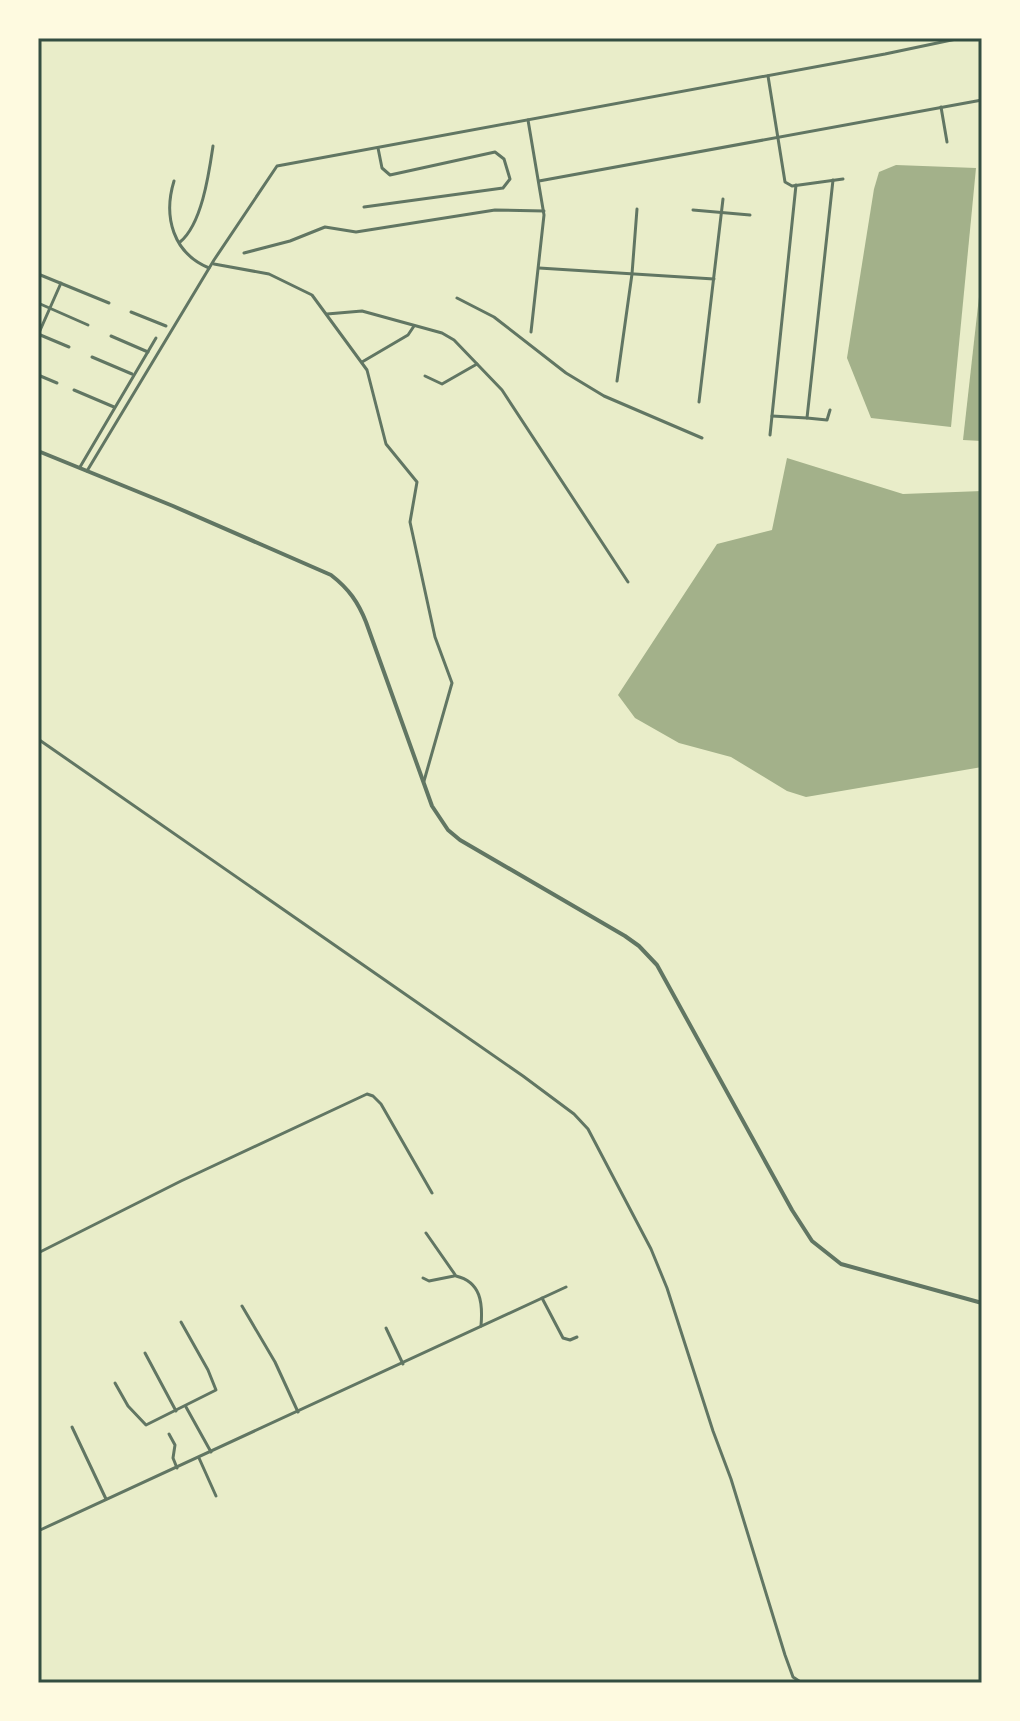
<svg xmlns="http://www.w3.org/2000/svg" width="1020" height="1721" font-family="Figtree,sans-serif">
<rect width="100%" height="100%" fill="#e9edc9"/>
<!-- water -->
<g fill="#a3b18a">
<path d="M896 165 976 168 951 427 871 418 847 358 874 189 879 172Z"/>
<path d="M982 270V441L963 440Z"/>
<path d="M787 458 903 494 982 491V767L806 797 787 791 731 757 679 743 635 718 618 695 717 544 772 530Z"/>
</g>
<g fill="none" stroke-linecap="round" stroke-linejoin="round">
<!-- minor -->
<g stroke="#617663" stroke-width="3">
<path d="M768 76 785 182 792 186 843 179"/>
<path d="M941 107 947 142"/>
<path d="M528 120 544 215 531 332"/>
<path d="M174 181C163 217 173 253 209 268"/>
<path d="M539 181 982 100"/>
<path d="M364 207 503 188 510 179 504 159 495 152 390 175 382 168 378 148"/>
<path d="M693 210 750 215"/>
<path d="M180 242C202 224 209 173 213 146"/>
<path d="M244 253 290 241 325 227 356 232 495 210 544 211"/>
<path d="M214 264 269 274 312 295 367 370 386 444 417 482 410 522 435 637 452 683 424 781"/>
<path d="M539 268 714 279"/>
<path d="M38 274 109 303"/>
<path d="M457 298 494 317 566 373 604 396 702 438"/>
<path d="M38 303 88 325"/>
<path d="M131 312 166 326"/>
<path d="M327 314 362 311 442 333 454 340 502 390 628 582"/>
<path d="M38 334 69 347"/>
<path d="M38 335 61 283"/>
<path d="M111 336 148 352"/>
<path d="M92 357 132 374"/>
<path d="M362 362 408 335 414 326"/>
<path d="M38 375 57 383"/>
<path d="M425 376 442 384 477 364"/>
<path d="M617 381 632 274 637 209"/>
<path d="M74 390 114 407"/>
<path d="M699 402 723 199"/>
<path d="M830 410 827 420 807 418 833 180"/>
<path d="M772 416 807 418"/>
<path d="M770 435 796 185"/>
<path d="M80 467 156 338"/>
<path d="M87 471 214 260 277 166 885 54 961 38"/>
<path d="M38 739 523 1076 574 1114 588 1129 651 1249 667 1288 713 1431 731 1479 785 1655 793 1677 802 1683"/>
<path d="M426 1233 456 1276C481 1282 483 1303 481 1326"/>
<path d="M38 1253 181 1181 367 1094 373 1096 381 1104 432 1193"/>
<path d="M423 1278 429 1281 454 1276"/>
<path d="M542 1298 563 1338 570 1340 577 1337"/>
<path d="M242 1306 275 1362 298 1412"/>
<path d="M386 1328 403 1364"/>
<path d="M145 1353 176 1411"/>
<path d="M115 1383 128 1406 146 1425 216 1390 208 1370 181 1322"/>
<path d="M186 1407 211 1452"/>
<path d="M72 1427 106 1499"/>
<path d="M169 1434 175 1445 173 1458 177 1468"/>
<path d="M199 1458 216 1496"/>
<path d="M38 1531 566 1287"/>
</g>
<!-- tertiary -->
<path stroke="#617663" stroke-width="4" d="M38 451 173 506 331 575C349 589 358 602 366 622L432 806 448 830 460 840 625 936 639 946 657 965 792 1210 812 1241 841 1264 982 1303"/>
</g>
<!-- border -->
<rect width="1020" height="1721" fill="none" stroke="#fefae0" stroke-width="80"/>
<rect x="40" y="40" width="940" height="1641" fill="none" stroke="#344e41" stroke-width="3"/>
</svg>
